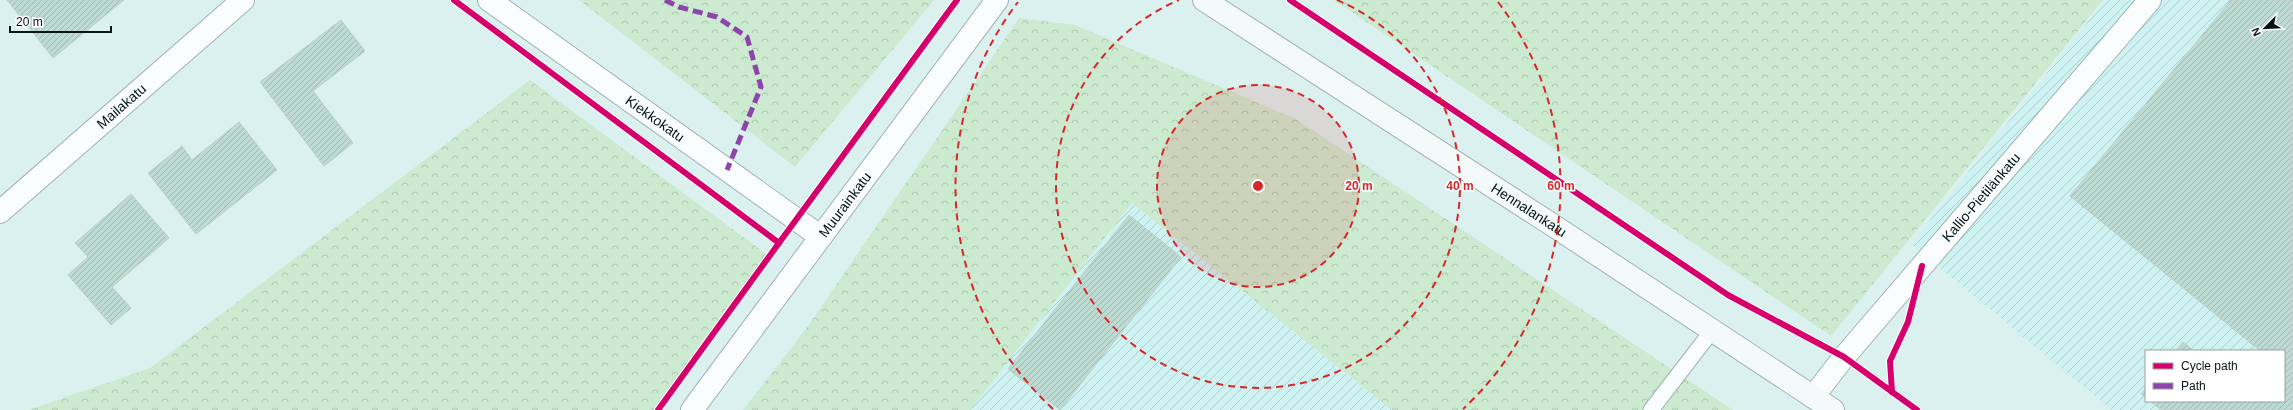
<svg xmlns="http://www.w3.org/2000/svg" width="2293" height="410" font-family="Helvetica,sans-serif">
<defs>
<pattern id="industrial-furrows" width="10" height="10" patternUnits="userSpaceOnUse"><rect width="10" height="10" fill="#cdf2f1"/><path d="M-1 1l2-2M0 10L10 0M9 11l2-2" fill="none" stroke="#afcfce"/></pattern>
<pattern id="forest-crowns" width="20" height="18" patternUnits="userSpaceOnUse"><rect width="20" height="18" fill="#ccead0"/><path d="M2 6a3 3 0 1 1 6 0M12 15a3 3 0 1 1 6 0" fill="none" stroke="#aec8b2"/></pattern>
<pattern id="building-hatch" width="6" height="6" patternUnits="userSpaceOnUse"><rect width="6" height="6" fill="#bddad2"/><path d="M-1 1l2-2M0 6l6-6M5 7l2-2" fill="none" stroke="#a1bab3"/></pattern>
</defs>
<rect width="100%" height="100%" fill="#dbf1f0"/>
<!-- industrial -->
<g fill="url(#industrial-furrows)" fill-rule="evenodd">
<path d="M2105 0H2293V410H2112L1911 244ZM2146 351H2284V401H2146Z"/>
<path d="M1132 203 1392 410H970Z"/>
</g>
<!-- forest -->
<g fill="url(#forest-crowns)">
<path d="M579 0H934L795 167Z"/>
<path d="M1334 0H2103L1831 336Z"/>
<path d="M1019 18 1075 25 1296 119 1733 410H1392L1132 203 970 410H743L808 326Z"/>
<path d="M530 80 769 256 655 410H28L150 368Z"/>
</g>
<!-- building -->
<g fill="url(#building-hatch)" stroke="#bdcdca">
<path d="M7 0H124L53 58Z"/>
<path d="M2231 0H2293V410H2161L2150 401H2284V351H2256L2258 349 2070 196Z"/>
<path d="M341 20 365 51 313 91 353 143 324 166 260 82Z"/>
<path d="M239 122 277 170 196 234 148 173 182 146 192 160Z"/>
<path d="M131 194 169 238 112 287 131 308 111 325 68 275 88 257 75 243Z"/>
<path d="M1129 215 1181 257 1060 410 1008 369Z"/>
<path d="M2183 342 2194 351H2176Z"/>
<path d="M2146 388V398L2141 394Z"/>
</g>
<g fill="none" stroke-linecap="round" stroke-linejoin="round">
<!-- lane casing -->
<g stroke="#a1b2b1" stroke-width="17">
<path id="lane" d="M1651 410 1711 332"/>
</g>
<!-- street casing -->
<g stroke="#a1b2b1" stroke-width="24">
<g id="street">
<path id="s1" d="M489 0 821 237"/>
<path id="s2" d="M0 212 243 0"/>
<path id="s3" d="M1813 397 1844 357 2150 0"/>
<path id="s4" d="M692 410 997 0"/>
</g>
</g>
<!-- secondary casing -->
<g stroke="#a1b2b1" stroke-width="24">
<g id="secondary">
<path id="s5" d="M1204 0 1551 224 1833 410"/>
</g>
</g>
<!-- lane -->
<use href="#lane" stroke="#fafdfd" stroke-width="15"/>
<!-- street -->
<use href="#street" stroke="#fafdfd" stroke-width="22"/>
<!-- secondary -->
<use href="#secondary" stroke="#f4f9f9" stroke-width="22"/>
<!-- quiet -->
<path stroke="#8e44ad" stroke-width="5" stroke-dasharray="10 5" stroke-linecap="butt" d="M665 0 679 7 717 17 747 37 761 87 727 170"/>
<!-- cycleway casing -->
<g stroke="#fff" stroke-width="8">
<g id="cycleway">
<path d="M454 0 779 243 957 0"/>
<path d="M1290 0 1728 295 1844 357 1917 410"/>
<path d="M1892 392 1890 361 1908 322 1922 266"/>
<path d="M658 410 779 243"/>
</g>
</g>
<!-- cycleway -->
<use href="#cycleway" stroke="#d6006c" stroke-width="6"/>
</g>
<!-- distance rings -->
<circle cx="1258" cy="186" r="101" fill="#d62828" fill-opacity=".12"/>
<g fill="none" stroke="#d62828" stroke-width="2" stroke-dasharray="7 5">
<circle cx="1258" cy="186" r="101"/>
<path d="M1337 0A202 202 0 1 1 1179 0"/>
<path d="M1053 409A303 303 0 0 1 1018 2M1498 2A303 303 0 0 1 1463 409"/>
</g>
<g text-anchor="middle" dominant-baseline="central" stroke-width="3" stroke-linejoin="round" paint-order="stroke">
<!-- street labels -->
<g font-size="14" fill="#061414" stroke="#fff">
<text stroke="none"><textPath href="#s2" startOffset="161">Mailakatu</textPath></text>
<text stroke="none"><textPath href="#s1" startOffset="204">Kiekkokatu</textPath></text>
<text stroke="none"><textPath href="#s3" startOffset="261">Kallio-Pietilänkatu</textPath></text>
<text stroke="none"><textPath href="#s4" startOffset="256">Muurainkatu</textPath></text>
<text stroke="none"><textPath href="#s5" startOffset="387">Hennalankatu</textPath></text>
</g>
</g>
<circle cx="1258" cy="186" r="6" fill="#d62828" stroke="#fff" stroke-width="2"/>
<g font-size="12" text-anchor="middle" font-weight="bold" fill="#d62828" stroke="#fff" stroke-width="3" stroke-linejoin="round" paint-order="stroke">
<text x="1359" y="190">20 m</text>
<text x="1460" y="190">40 m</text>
<text x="1561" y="190">60 m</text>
</g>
<!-- legend -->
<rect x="2145" y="350" width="140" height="52" fill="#ffffff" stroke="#9ba1a1"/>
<rect x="2153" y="363" width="20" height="6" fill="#d6006c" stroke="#9ba1a1"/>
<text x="2181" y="370" font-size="12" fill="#061414">Cycle path</text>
<rect x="2153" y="383" width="20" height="6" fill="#8e44ad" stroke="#9ba1a1"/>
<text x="2181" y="390" font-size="12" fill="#061414">Path</text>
<!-- north arrow -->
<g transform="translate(2265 28) rotate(246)" stroke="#ffffff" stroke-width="3" paint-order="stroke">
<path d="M0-3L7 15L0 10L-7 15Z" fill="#061414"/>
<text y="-6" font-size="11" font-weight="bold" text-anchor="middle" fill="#061414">N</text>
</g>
<!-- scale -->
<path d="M10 26v6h101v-6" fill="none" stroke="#061414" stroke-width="2"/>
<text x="16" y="26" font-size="12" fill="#061414" stroke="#ffffff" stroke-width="3" paint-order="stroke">20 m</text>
</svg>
